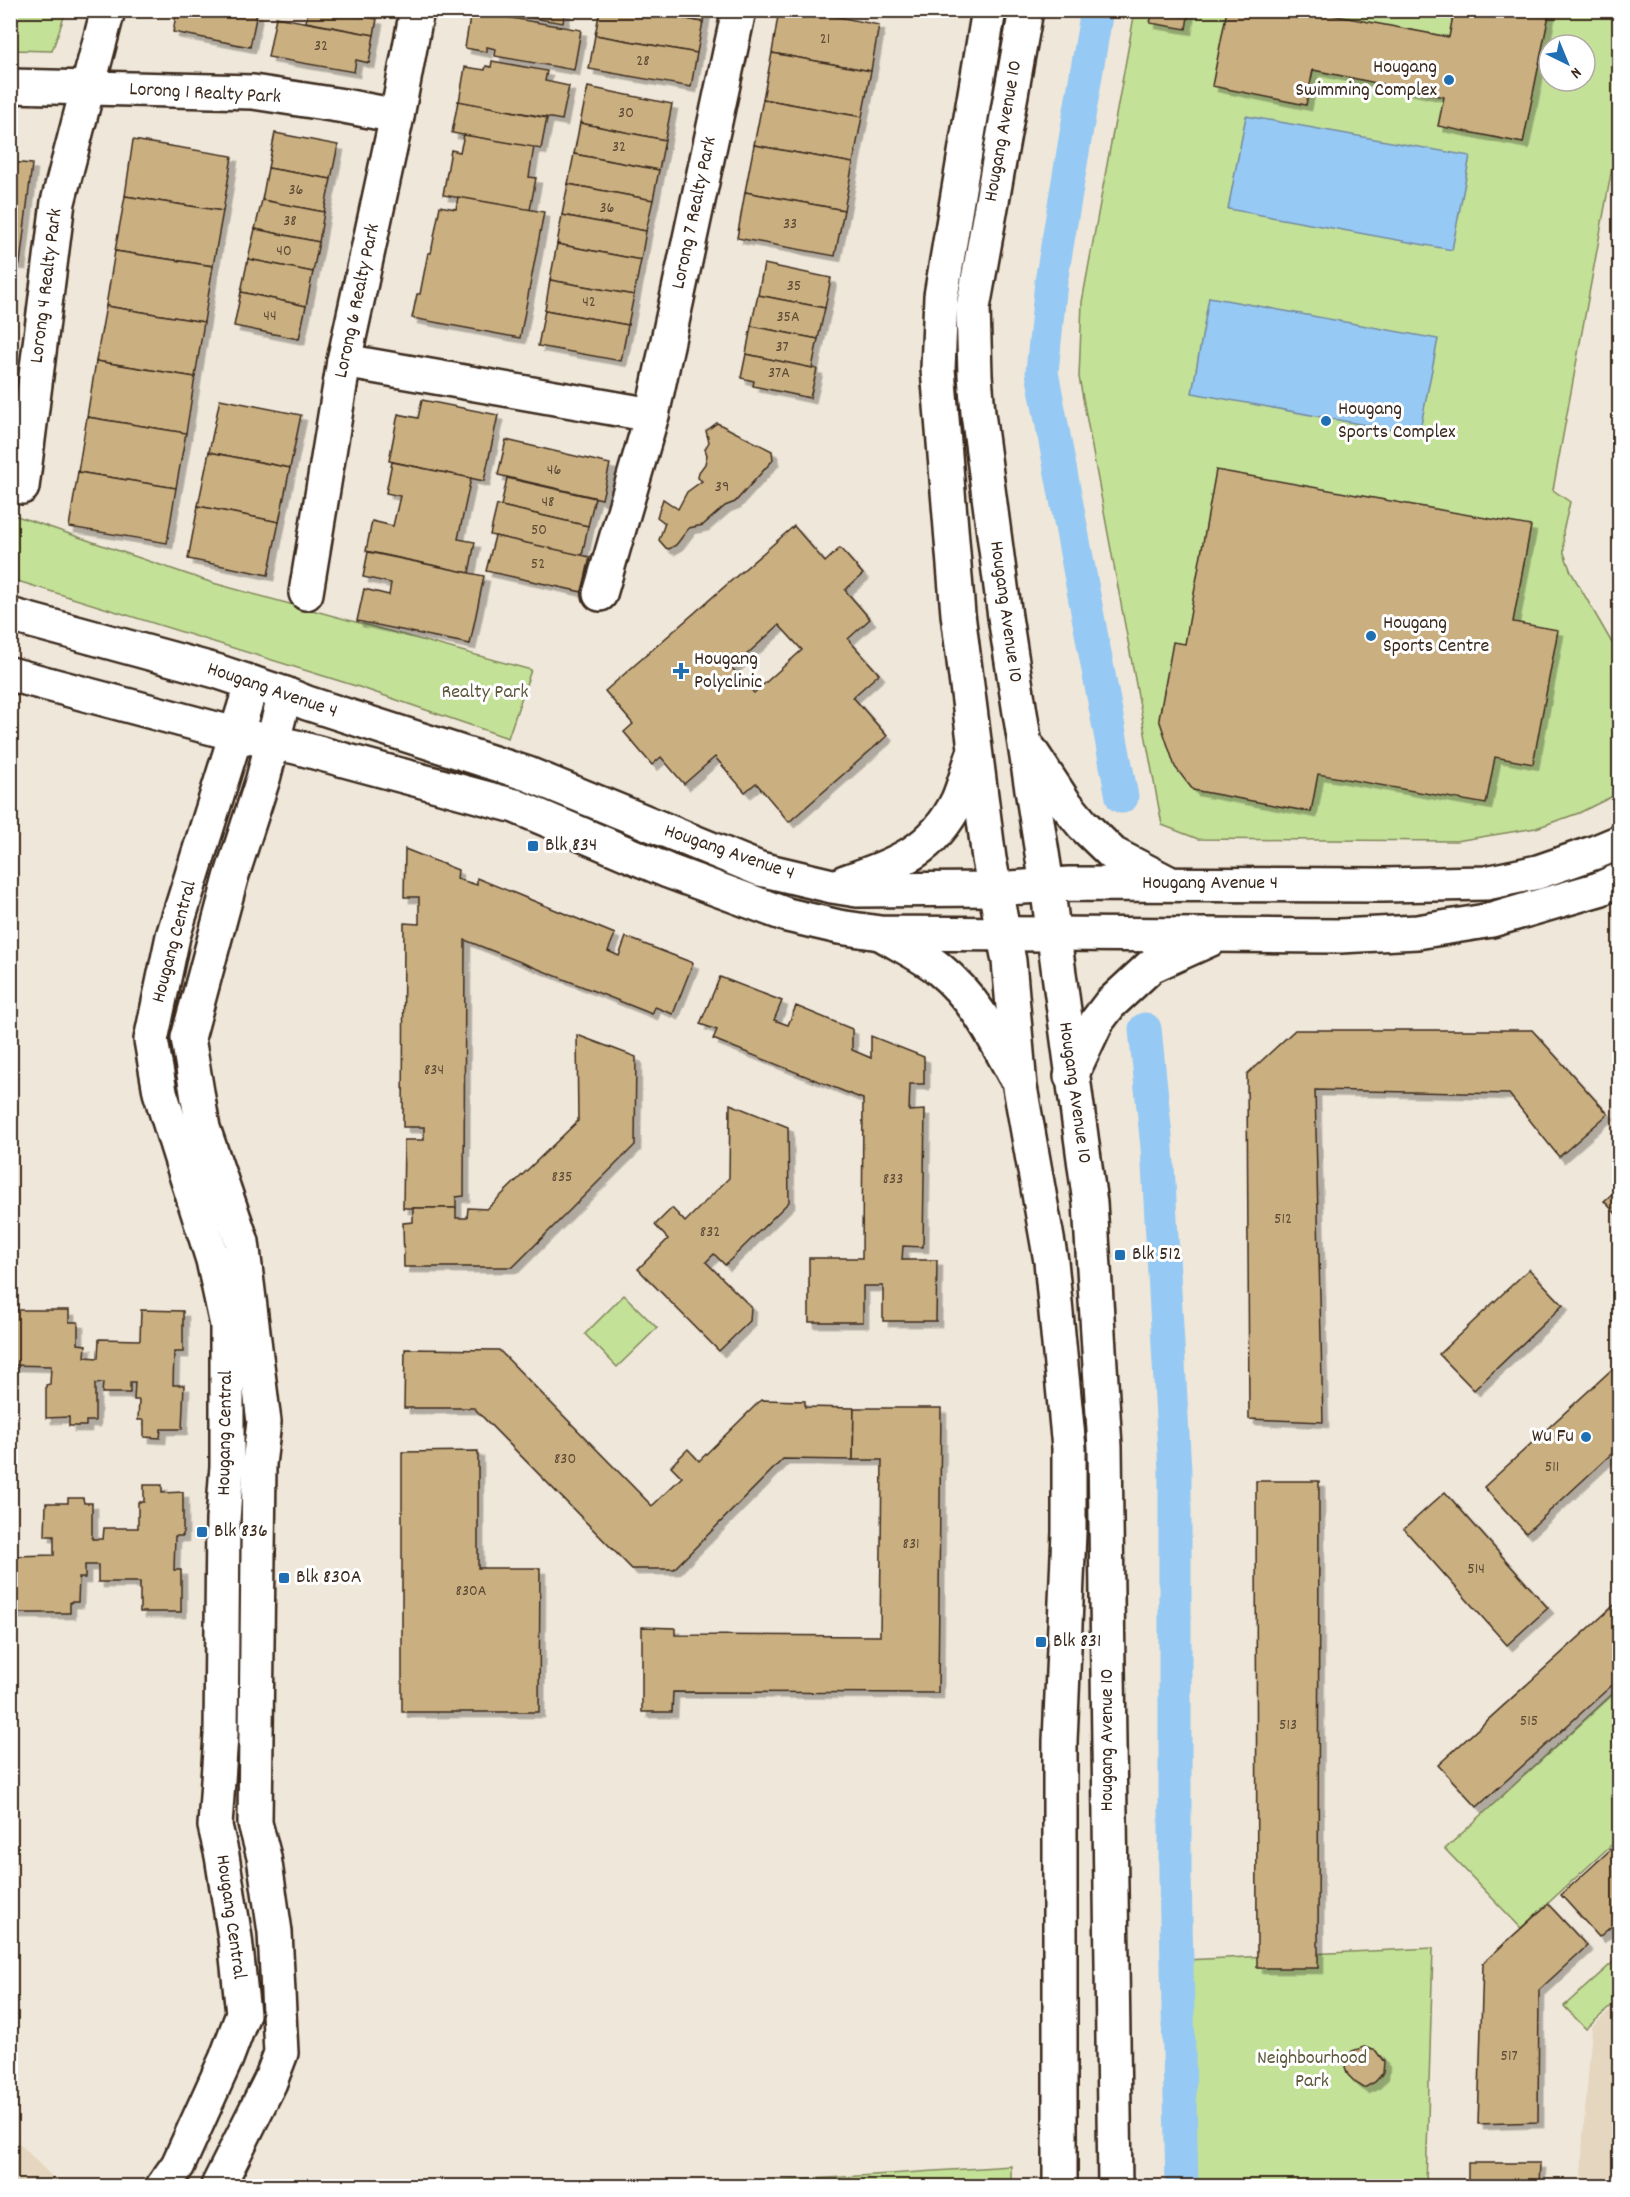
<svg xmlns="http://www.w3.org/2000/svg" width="1630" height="2197" font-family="Dekko,sans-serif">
<defs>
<filter id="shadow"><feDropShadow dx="5.5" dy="5.5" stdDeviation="0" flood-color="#0004"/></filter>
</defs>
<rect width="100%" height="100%" fill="#efe7d9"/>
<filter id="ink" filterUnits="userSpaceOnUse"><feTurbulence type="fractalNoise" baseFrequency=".0167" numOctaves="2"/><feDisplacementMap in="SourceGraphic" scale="12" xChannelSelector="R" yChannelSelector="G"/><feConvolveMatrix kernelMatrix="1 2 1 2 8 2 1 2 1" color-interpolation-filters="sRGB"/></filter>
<g filter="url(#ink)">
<!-- built -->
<g fill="#e4d6bf">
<path d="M1619 2002V2186H1581L1583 2138 1592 2027Z"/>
<path d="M10 2135H11L61 2186H11Z"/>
</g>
<!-- green -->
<g fill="#c4e198" stroke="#80865b" stroke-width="1.5" fill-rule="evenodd">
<path d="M11 10 66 11 52 51 11 50Z"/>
<path d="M1135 11H1619V130L1553 490 1570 502 1563 531 1564 553 1571 572 1619 655V793L1579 813 1536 828 1456 841 1198 839 1162 825 1079 377 1082 302ZM1549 45H1585V81H1549Z"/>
<path d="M11 514 213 583 531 670 508 738 359 687 11 579Z"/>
<path d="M624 1295 657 1328 617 1367 585 1334Z"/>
<path d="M1619 1688V1838L1521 1928 1445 1849Z"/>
<path d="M1433 1948 1426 2186H1170L1164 1961Z"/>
<path d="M1619 1957V1999L1586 2029 1564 2006Z"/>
<path d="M1011 2166V2186H707Z"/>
</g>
<!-- water -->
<g fill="#96c9f3" stroke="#72899e" stroke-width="1.5">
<path d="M1246 116 1470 156 1452 250 1228 209Z"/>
<path d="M1209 297 1438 339 1419 435 1192 393Z"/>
</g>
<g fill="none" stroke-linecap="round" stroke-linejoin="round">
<!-- canal -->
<g stroke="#96c9f3" stroke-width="33">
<path d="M1097 10 1051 282 1042 372 1122 797"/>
<path d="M1145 1029 1157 1147 1175 1471V1876L1182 2186"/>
</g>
</g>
<!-- building -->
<g fill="#cab081" stroke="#3b2a1e" stroke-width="1.5" fill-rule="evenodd" filter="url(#shadow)">
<path d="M177 10H245L257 13 250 47 173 32Z"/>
<path d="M308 10H360L359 16 377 19 374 35 306 22Z"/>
<path d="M503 10H565L563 23 503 13Z"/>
<path d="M600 10H638L703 22 697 53 595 35Z"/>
<path d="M638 10H705L703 22Z"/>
<path d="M779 10H803L879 25 871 71 772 53Z"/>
<path d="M1153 10H1189L1186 29 1150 23Z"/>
<path d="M1227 10H1321V13L1449 37 1454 10H1550L1523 143 1438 126 1444 97 1313 70 1306 105 1212 86Z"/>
<path d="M471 11 581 30 574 70 495 56 496 49 487 47V52L465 48Z"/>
<path d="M276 17 374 35 369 63 356 60 354 72 268 57Z"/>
<path d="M595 35 697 53 691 87 589 69Z"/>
<path d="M772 53 871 71 862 117 763 99Z"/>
<path d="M492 61 547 71 545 81 569 86 562 120 459 102 465 67 485 70 486 66 491 67Z"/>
<path d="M588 87 672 104 665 140 580 123Z"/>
<path d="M763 99 862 117 853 163 754 145Z"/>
<path d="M458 101 547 118 541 149 452 133Z"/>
<path d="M580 123 665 140 659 170 574 154Z"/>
<path d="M275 133 338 145 331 179 268 168Z"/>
<path d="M464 135 534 147 529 177 536 178 530 210 443 195 451 150 460 152Z"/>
<path d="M133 140 232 156 223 211 125 196Z"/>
<path d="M754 145 853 163 844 210 745 192Z"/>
<path d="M574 154 659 170 653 200 568 184Z"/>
<path d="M10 162 32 164 20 264 10 263Z"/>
<path d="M268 168 331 179 324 212 262 200Z"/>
<path d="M568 184 653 200 646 231 562 215Z"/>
<path d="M745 192 844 210 835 256 737 238Z"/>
<path d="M125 196 223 211 213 266 115 251Z"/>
<path d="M458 197 544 212 520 338 412 318 417 294H420L428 253H431L440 206 456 209Z"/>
<path d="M262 200 324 212 319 242 255 229Z"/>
<path d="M562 215 646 231 641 260 557 244Z"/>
<path d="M255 229 319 242 313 272 248 259Z"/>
<path d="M557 244 641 260 634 295 550 280Z"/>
<path d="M115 251 213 266 204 322 106 306Z"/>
<path d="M248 259 313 272 306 306 241 292Z"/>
<path d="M764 264 831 278 825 308 758 295Z"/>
<path d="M550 280 634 295 628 325 545 310Z"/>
<path d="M241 292 306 306 299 339 234 326Z"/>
<path d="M758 295 825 308 818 339 751 326Z"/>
<path d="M106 306 204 322 195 377 96 361Z"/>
<path d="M545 310 628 325 621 361 538 346Z"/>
<path d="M751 326 818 339 812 368 746 354Z"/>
<path d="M746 354 817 369 810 398 753 386 754 381 741 378Z"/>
<path d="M96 361 195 377 186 433 87 417Z"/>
<path d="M220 399 301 415 290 468 209 452Z"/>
<path d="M422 400 498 415 484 481 389 461 398 414 418 418Z"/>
<path d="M87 417 186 433 176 488 78 472Z"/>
<path d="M717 423 772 451 773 460 735 502 725 506 703 525 689 528 676 545 669 549 666 548 659 540 665 523 657 517 663 499 678 509 687 492 702 481 698 478 699 472 705 464 707 455 705 449 709 442 706 431Z"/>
<path d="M506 440 610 464 602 499 498 475Z"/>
<path d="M209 452 290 468 279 522 198 506Z"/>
<path d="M392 462 471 478 458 539 475 542 469 573 366 551 372 521 393 526 400 496 386 493Z"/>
<path d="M1216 470 1531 526 1513 622 1558 630 1533 764 1495 757 1486 804 1318 774 1311 812 1193 790 1175 767 1159 719 1173 642 1185 644Z"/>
<path d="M78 472 176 488 167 543 69 527Z"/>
<path d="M507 478 595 498 588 526 501 506Z"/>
<path d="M497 505 588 526 582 556 490 535Z"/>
<path d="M198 506 279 522 268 575 188 559Z"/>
<path d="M794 526 825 562 840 548 863 574 845 590 870 619 848 639 879 674 853 697 887 736 789 822 756 783 745 792 715 757 684 784 661 757 652 765 624 732 633 724 605 691ZM779 625 802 650 754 693 732 668Z"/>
<path d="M495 536 590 557 582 592 486 571Z"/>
<path d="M368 552 484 576 470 644 357 621 364 589 389 595 391 583 363 577Z"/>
<path d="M405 849 458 870 457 879 477 885V878L615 934 608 951 619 956 626 937 693 963 673 1014 655 1007 652 1014 465 940 464 1196 456 1197V1208H403L404 1140H424V1127H403L404 923 419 924V897H404Z"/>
<path d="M720 977 782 1001 774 1020 788 1025 796 1006 852 1029V1050L871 1058V1036L924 1057V1084H910L909 1111 925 1110 923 1247 903 1246 902 1260H937L936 1321H883V1286H863V1322H809V1258H862L863 1099 713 1039 717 1030 700 1024Z"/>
<path d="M1295 1030H1532L1608 1114 1559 1157 1509 1094 1315 1090 1323 1422 1249 1419 1247 1074Z"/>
<path d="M577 1035 636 1057 635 1145 513 1267H404L403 1223 413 1222V1208H456V1218H467L468 1208 487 1209 578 1121Z"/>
<path d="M730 1104 788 1127 789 1202 725 1265 714 1254 706 1262 751 1307 750 1321 719 1351 638 1269 668 1239 655 1225 672 1208 685 1222 729 1178Z"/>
<path d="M1620 1187V1218L1604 1201Z"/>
<path d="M1529 1269 1563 1305 1474 1390 1439 1354Z"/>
<path d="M10 1310H69V1322H78V1344L86 1345 85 1357 98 1358 99 1339 140 1340 141 1310 183 1311V1352H174L173 1385H184L182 1429H161L160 1438 144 1437V1420H138L139 1400H134L135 1382H130V1393H102L103 1383 95 1384V1421H86V1426H69V1417L46 1418V1385L50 1384 51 1366 10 1365Z"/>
<path d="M405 1349 499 1350 652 1506 682 1477 671 1466 688 1449 699 1461 761 1400 805 1401V1407L854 1408 853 1460 783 1459 674 1569H632L474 1408H404Z"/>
<path d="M1620 1362V1446L1526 1533 1484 1487Z"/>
<path d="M854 1408H941L938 1693 673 1692 672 1712H642V1627L675 1628V1635L880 1636 882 1460H853Z"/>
<path d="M478 1451V1568H540L539 1712H402V1452Z"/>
<path d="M1256 1481H1319L1318 1968H1257Z"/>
<path d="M144 1485H162V1493L183 1492V1536H175L174 1570H181V1612H140V1582H98V1565H85V1578H79L78 1602H70V1613H10V1556L54 1555V1536H45L46 1503H68V1498H83L84 1503H92V1539H103L104 1528H138V1502H144Z"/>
<path d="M1445 1492 1548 1608 1507 1645 1404 1529Z"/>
<path d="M1620 1600V1678L1477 1807 1438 1765Z"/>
<path d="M1620 1841V1919L1599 1937 1561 1895Z"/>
<path d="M1548 1904 1587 1946 1539 1990 1538 2122 1478 2124 1483 1963Z"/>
<path d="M1364 2047 1376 2051 1384 2062 1383 2073 1375 2082 1364 2088 1356 2083 1348 2075 1345 2067 1352 2051Z"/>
<path d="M1468 2163H1540L1539 2186H1468Z"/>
</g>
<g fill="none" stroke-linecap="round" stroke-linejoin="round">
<!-- street casing -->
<g stroke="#3b2a1e" stroke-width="38">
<g id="street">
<path d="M10 86 253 92 344 106 397 116"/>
<path d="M344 361 652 415"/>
<path d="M22 487 58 202 108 10"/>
<path d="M306 593 344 361 397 116 417 10"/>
<path d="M600 594 652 415 739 10"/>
<path d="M163 2186 178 2165 226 2059 243 2014 235 1938 222 1856 215 1826 221 1735 223 1520 227 1466V1325L213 1260 160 1092 151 1040 173 936 252 683"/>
<path d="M218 2186 270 2082 281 2053 275 1932 264 1857 255 1823 259 1464 264 1422 242 1242 203 1128 188 1038 231 878 263 779 285 694"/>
</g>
</g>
<!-- secondary casing -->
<g stroke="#3b2a1e" stroke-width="38">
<g id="secondary">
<path d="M989 10 941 296 938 369 958 614 989 859 1009 961 1020 1087 1051 1261 1069 1448V1532L1060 1741V2186"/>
<path d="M1026 10 973 308 975 375 978 413 1005 617 1047 885 1090 1203 1105 1447 1115 2186"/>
<path d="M10 615 216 671 285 694 307 703 528 774 760 869 832 886 857 890 994 889 1069 884 1383 885 1486 883 1538 872 1596 852 1620 842"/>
<path d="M10 674 235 734 296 747 515 806 668 871 787 915 839 927 880 933 1340 936 1417 932 1492 920 1599 889 1620 880"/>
<path d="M1030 750 1064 802 1083 825 1113 854 1167 882"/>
<path d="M845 882C896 864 933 852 958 800 964 786 968 770 973 756"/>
<path d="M882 934C900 945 922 955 938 968 975 998 992 1033 1014 1074"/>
<path d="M1071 1076 1097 1021 1110 1004 1151 966 1211 939"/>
</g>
</g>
<!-- street -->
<use href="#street" stroke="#fff" stroke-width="33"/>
<!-- secondary -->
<use href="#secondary" stroke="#fff" stroke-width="33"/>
</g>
</g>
<!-- markers -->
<g fill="#1f6fb2" stroke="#fff" stroke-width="2">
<circle cx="1449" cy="80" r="6"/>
<circle cx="1326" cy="421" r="6"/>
<circle cx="1371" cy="636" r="6"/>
<path d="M678 662h6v6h6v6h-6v6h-6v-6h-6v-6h6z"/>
<rect x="527" y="840" width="12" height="12" rx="3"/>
<rect x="1114" y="1249" width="12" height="12" rx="3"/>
<circle cx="1586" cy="1437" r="6"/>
<rect x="196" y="1526" width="12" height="12" rx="3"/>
<rect x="278" y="1572" width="12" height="12" rx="3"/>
<rect x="1035" y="1636" width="12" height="12" rx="3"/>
</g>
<g text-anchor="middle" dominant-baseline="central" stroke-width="6" stroke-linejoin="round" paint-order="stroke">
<!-- number labels -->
<g font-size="16" fill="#5f4c37">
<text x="825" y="39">21</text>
<text x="321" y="46">32</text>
<text x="643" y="61">28</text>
<text x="626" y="113">30</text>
<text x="619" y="147">32</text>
<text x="296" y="190">36</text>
<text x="607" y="208">36</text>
<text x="290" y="221">38</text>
<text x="790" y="224">33</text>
<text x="284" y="251">40</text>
<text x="794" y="286">35</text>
<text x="589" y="302">42</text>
<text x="270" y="316">44</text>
<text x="788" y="317">35A</text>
<text x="782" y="347">37</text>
<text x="779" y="373">37A</text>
<text x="554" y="470">46</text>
<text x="722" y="487">39</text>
<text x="548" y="502">48</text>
<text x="539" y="530">50</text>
<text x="538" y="564">52</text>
<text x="434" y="1070">834</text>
<text x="562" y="1177">835</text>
<text x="893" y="1179">833</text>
<text x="1283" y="1219">512</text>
<text x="710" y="1232">832</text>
<text x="565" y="1459">830</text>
<text x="1552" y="1467">511</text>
<text x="911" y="1544">831</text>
<text x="1476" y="1569">514</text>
<text x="471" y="1591">830A</text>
<text x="1529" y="1721">515</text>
<text x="1288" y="1725">513</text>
<text x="1509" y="2056">517</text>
</g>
<!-- poi labels -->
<g font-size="20" fill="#3b2a1e" stroke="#fff" text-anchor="start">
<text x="1437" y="68" text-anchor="end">Hougang<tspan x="1437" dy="23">Swimming Complex</tspan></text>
<text x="1338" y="410">Hougang<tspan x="1338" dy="23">Sports Complex</tspan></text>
<text x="1383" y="624">Hougang<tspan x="1383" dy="23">Sports Centre</tspan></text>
<text x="694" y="660">Hougang<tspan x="694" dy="23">Polyclinic</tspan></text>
<text x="545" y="846">Blk 834</text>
<text x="1132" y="1255">Blk 512</text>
<text x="1574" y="1437" text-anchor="end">Wu Fu</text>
<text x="214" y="1532">Blk 836</text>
<text x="296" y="1578">Blk 830A</text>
<text x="1053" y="1642">Blk 831</text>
</g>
<!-- street labels -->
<g font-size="20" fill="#3b2a1e" stroke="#fff">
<text transform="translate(205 94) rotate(3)">Lorong 1 Realty Park</text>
<text transform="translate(1004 131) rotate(-80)">Hougang Avenue 10</text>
<text transform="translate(695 213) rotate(-78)">Lorong 7 Realty Park</text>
<text transform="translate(47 286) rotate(-83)">Lorong 4 Realty Park</text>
<text transform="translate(358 301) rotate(-78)">Lorong 6 Realty Park</text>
<text transform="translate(1005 612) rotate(82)">Hougang Avenue 10</text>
<text transform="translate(272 691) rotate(19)">Hougang Avenue 4</text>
<text transform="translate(729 853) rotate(19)">Hougang Avenue 4</text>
<text x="1210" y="884">Hougang Avenue 4</text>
<text transform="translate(175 942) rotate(-75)">Hougang Central</text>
<text transform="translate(1074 1093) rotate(82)">Hougang Avenue 10</text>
<text transform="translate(226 1433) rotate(-89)">Hougang Central</text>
<text transform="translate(1108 1740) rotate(-90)">Hougang Avenue 10</text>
<text transform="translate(230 1917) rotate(82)">Hougang Central</text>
</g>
<!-- park labels -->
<g font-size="20" fill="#5d583c" stroke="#fff">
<text x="485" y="693">Realty Park</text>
<text x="1312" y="2059">Neighbourhood<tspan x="1312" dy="23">Park</tspan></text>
</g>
</g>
<!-- margin -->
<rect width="1630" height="2197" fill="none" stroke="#fff" stroke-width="36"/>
<rect x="18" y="18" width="1594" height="2161" fill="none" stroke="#3b2a1e" stroke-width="2" filter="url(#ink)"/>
<!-- north arrow -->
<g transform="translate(1567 63) rotate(137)"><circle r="28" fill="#ffffff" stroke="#b1aaa5" stroke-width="1.5"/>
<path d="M0-4.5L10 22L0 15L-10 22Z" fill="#1f6fb2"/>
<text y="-9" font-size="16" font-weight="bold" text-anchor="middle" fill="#3b2a1e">N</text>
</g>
</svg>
